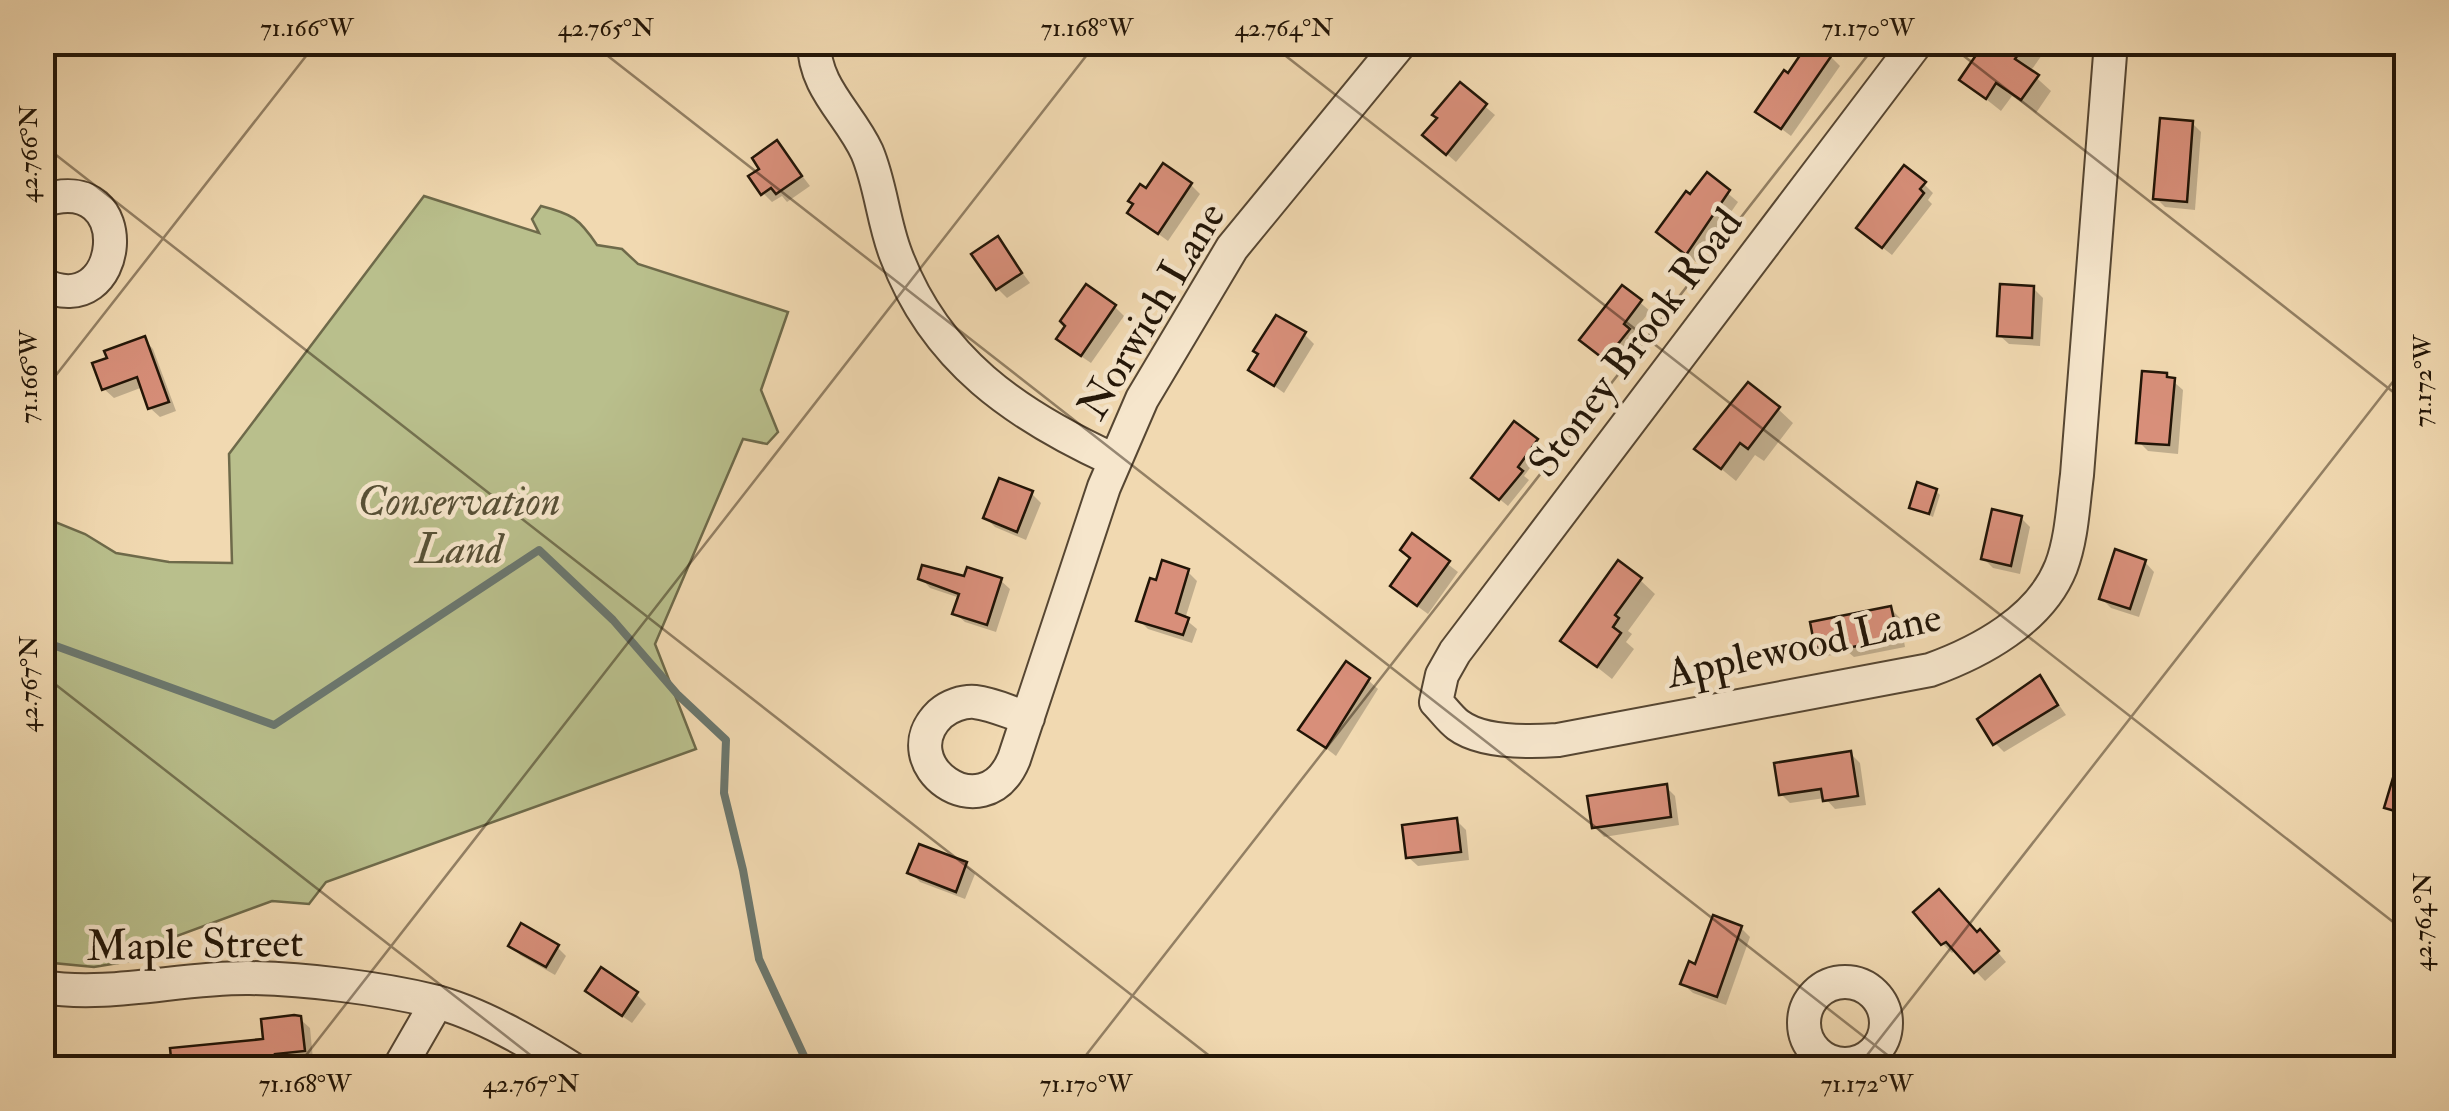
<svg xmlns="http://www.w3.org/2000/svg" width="2449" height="1111" font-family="'IM FELL Double Pica',serif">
<rect width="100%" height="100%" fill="#f1d9b1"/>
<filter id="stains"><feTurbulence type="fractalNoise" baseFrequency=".002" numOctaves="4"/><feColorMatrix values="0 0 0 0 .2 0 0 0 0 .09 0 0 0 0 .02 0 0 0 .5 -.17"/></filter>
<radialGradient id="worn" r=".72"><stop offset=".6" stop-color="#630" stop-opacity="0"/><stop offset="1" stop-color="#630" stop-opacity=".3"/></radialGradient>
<!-- green -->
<path fill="#b9bf8c" stroke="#6e6a4a" stroke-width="2.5" d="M424 196 539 233 532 219 541 206C572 214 579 218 597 245L622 249 638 264 788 312 761 390 778 432 767 444 743 439 655 644 696 749 326 882 309 904 272 901 152 945 130 961 94 967 43 962V504L55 522 85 534 116 553 169 562 232 563 229 454Z"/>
<!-- shadow -->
<g fill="#0003">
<path d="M1988 42H2034L2044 52 2030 72 2051 91 2036 113 2012 96 2001 111 1962 80Z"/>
<path d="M1831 57 1840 66 1791 136 1758 111 1789 76Z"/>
<path d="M1460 85 1495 115 1456 162 1435 144 1440 119Z"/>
<path d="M2192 123 2201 132 2195 210 2165 207 2156 198Z"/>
<path d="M777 143 810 186 787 202 782 196 772 202 763 193V169Z"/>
<path d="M1707 176 1738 202 1696 262 1668 241 1690 198Z"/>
<path d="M1924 184 1933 193 1928 200 1932 204 1892 255 1869 237Z"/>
<path d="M1191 185 1200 194 1168 241 1130 213 1146 192Z"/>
<path d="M997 239 1030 283 1007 298 998 289Z"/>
<path d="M1623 288 1650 311 1632 334 1637 340 1615 368 1591 349Z"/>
<path d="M2033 288 2043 298 2040 346 2009 344 1999 335Z"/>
<path d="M1115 307 1124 316 1091 363 1069 348 1068 326Z"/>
<path d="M1304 334 1314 344 1284 393 1252 370Z"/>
<path d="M144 339 153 349 176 411 160 417 150 408 143 387 114 398 104 389Z"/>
<path d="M2166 375 2183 390 2178 454 2148 451 2139 442Z"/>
<path d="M1778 409 1793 423 1764 461 1755 455 1736 481 1697 449Z"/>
<path d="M1536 441 1544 449 1524 476 1529 480 1508 506 1482 485Z"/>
<path d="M1936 491 1940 495 1933 517 1912 507Z"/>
<path d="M1032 494 1041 503 1026 540 995 527 986 518Z"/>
<path d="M2021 518 2030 527 2020 574 1993 568 1983 558Z"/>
<path d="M1413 537 1458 572 1428 614 1402 595 1412 560Z"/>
<path d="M2145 562 2154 572 2139 617 2111 608 2101 598Z"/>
<path d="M1188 572 1197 581 1185 619 1197 629 1192 643 1148 629 1139 620 1157 583Z"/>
<path d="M921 578 1000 580 1010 589 996 632 965 622 955 613 960 598 930 588Z"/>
<path d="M1640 580 1655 594 1628 631 1632 634 1626 642 1634 649 1612 679 1564 641Z"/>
<path d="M1890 608 1900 618 1905 647 1854 657 1848 652 1827 656 1818 647Z"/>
<path d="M2040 678 2066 715 2004 752 1995 743Z"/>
<path d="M1368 680 1378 689 1336 756 1301 729Z"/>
<path d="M1851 754 1860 763 1866 805 1835 809 1825 798 1790 803 1781 794Z"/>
<path d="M2395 780 2406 783V819L2396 816 2387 807Z"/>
<path d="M1666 787 1675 796 1679 825 1604 837 1595 827Z"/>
<path d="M1457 821 1466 830 1469 860 1418 866 1408 857Z"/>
<path d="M966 865 975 874 965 899 920 882 910 872Z"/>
<path d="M1917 912 1977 935 1989 942 2006 962 1985 981 1956 950 1952 953 1943 944Z"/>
<path d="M1741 928 1750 937 1726 1005 1693 993 1683 984 1697 967Z"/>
<path d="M511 945 557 947 566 956 555 975 520 955Z"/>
<path d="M2405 972H2406V1002L2398 993Z"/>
<path d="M636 994 646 1004 632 1023 598 999Z"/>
<path d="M300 1019 310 1028 313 1059 283 1063 284 1068H175L173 1050 266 1041Z"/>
</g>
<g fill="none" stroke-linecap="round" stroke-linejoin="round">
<!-- stream -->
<path stroke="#6b776e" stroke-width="8" d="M42 641 274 725 539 550 613 620 678 695 726 740 724 793 743 870 759 959 804 1056 819 1068"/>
</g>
<!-- building -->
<g fill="#d88f7a" stroke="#221507" stroke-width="2.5">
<path d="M1809 42H1815L1832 55 1781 129 1755 112 1784 70 1788 73Z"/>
<path d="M1985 42H2027L2015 59 2039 75 2021 100 1996 83 1986 99 1959 80Z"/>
<path d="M1460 82 1487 104 1446 155 1422 135 1437 118 1432 115Z"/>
<path d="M2160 118 2193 121 2187 202 2153 199Z"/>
<path d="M777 140 802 176 776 194 771 188 761 195 748 176 759 169 752 158Z"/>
<path d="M1163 163 1192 183 1158 234 1127 213 1133 204 1128 201 1140 184 1146 188Z"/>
<path d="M1904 165 1926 182 1920 189 1924 193 1882 248 1856 228Z"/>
<path d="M1707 172 1730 190 1686 255 1656 232 1686 191 1690 194Z"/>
<path d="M998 236 1022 273 996 290 971 254Z"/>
<path d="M1086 284 1116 305 1081 356 1056 339 1065 326 1060 321Z"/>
<path d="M2000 284 2034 286 2032 338 1997 336Z"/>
<path d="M1622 285 1642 300 1624 324 1630 329 1605 360 1579 340Z"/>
<path d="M1276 315 1306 332 1274 386 1248 370 1258 354 1253 351Z"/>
<path d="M145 336 169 402 148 409 137 377 102 390 92 363 107 358 104 351Z"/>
<path d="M2142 371 2167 373V377L2175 378 2169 445 2136 443Z"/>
<path d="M1748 382 1780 407 1748 449 1740 443 1721 469 1694 449Z"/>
<path d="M1514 421 1538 439 1518 467 1523 471 1499 500 1471 478Z"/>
<path d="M999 478 1033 491 1017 532 983 518Z"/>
<path d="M1917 482 1937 489 1929 514 1909 508Z"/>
<path d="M1992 509 2022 516 2011 566 1981 559Z"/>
<path d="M1412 533 1450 561 1417 606 1390 586 1410 558 1400 550Z"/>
<path d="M2115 549 2146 560 2130 609 2099 599Z"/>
<path d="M1162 560 1189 569 1176 613 1189 618 1183 635 1136 621 1150 578 1156 580Z"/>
<path d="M1618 560 1642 578 1615 615 1619 618 1613 627 1621 633 1597 667 1560 641Z"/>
<path d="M922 565 964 576 967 567 1002 578 987 625 952 614 959 594 918 579Z"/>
<path d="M1891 606 1898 638 1842 649 1841 643 1815 648 1810 622Z"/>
<path d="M1346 661 1370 678 1326 748 1298 730Z"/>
<path d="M2040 675 2058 705 1993 745 1977 719Z"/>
<path d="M1851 751 1858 796 1823 801 1821 789 1779 795 1774 763Z"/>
<path d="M2401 751H2406V814L2384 808Z"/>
<path d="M1667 784 1671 817 1592 828 1587 796Z"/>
<path d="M1457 818 1461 852 1406 858 1402 825Z"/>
<path d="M919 844 967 862 956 892 907 873Z"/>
<path d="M1939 889 1977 932 1980 929 1999 951 1974 973 1946 942 1941 945 1913 912Z"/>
<path d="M1713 915 1742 926 1717 997 1680 984 1689 961 1695 964Z"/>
<path d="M521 923 559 945 546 967 508 946Z"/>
<path d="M601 967 638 992 622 1016 585 991Z"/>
<path d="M294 1015 301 1016 305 1051 275 1054 276 1064 238 1068H172L170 1048 263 1039 261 1019Z"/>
</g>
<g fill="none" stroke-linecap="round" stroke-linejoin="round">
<!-- minor casing -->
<g stroke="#564632" stroke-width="36">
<g id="minor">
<path d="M814 42C814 88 849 113 867 152 881 185 883 222 896 255 935 360 1016 415 1114 460"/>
<path d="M1917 42 1455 652 1442 675 1436 702C1443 709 1450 719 1458 725 1482 743 1529 742 1558 740L1930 670C1980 652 2040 620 2061 567 2072 538 2073 505 2077 475L2111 42"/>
<path d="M42 201C141 167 124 326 42 284"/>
<path d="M1028 718C1011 713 993 704 975 702 963 701 949 706 940 714 889 763 983 833 1014 759L1104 487 1142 399 1232 248 1401 42"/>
<circle cx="1845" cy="1023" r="41"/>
<path d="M42 987C111 998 181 977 250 978 306 979 379 988 433 1001 480 1013 531 1043 571 1068"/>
<path d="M399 1068 437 1002"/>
</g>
</g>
<!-- minor -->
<use href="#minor" stroke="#f6e6cc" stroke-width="32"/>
</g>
<!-- ticks -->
<path fill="none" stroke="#221507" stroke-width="2.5" stroke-opacity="0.45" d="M590 42 1904 1068M1268 42 2406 932M1946 42 2406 402M42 144 1225 1068M42 393 317 42M42 674 547 1068M296 1068 1097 42M1076 1068 1878 42M1857 1068 2406 365"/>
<g text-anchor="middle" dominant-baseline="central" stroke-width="9" stroke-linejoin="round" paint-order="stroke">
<!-- street labels -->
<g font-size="42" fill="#221507" stroke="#f6e6cc">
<text transform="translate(1152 311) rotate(-59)">Norwich Lane</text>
<text transform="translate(1636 343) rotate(-53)">Stoney Brook Road</text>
<text transform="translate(1804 646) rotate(-12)">Applewood Lane</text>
<text transform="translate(195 945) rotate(-1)">Maple Street</text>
</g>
<!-- park labels -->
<g font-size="42" font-style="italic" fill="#575036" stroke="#f6e6cc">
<text x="459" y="502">Conservation<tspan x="459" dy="48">Land</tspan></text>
</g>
</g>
<!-- margin -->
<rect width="2449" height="1111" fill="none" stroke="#f1d9b1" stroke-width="110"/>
<rect x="55" y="55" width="2339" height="1001" fill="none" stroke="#221507" stroke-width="4"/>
<g font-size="25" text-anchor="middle" fill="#221507">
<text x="307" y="36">71.166°W</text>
<text x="606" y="36">42.765°N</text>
<text x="1087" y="36">71.168°W</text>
<text x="1284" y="36">42.764°N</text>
<text x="1868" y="36">71.170°W</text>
<text transform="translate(28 154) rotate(-90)" y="9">42.766°N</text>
<text transform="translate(28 377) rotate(-90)" y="9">71.166°W</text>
<text transform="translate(2422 381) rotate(-90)" y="9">71.172°W</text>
<text transform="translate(28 684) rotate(-90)" y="9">42.767°N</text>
<text transform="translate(2422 922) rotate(-90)" y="9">42.764°N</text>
<text x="305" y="1092">71.168°W</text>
<text x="531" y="1092">42.767°N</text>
<text x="1086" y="1092">71.170°W</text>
<text x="1867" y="1092">71.172°W</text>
</g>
<rect width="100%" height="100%" filter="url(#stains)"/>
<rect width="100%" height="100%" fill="url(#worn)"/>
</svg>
